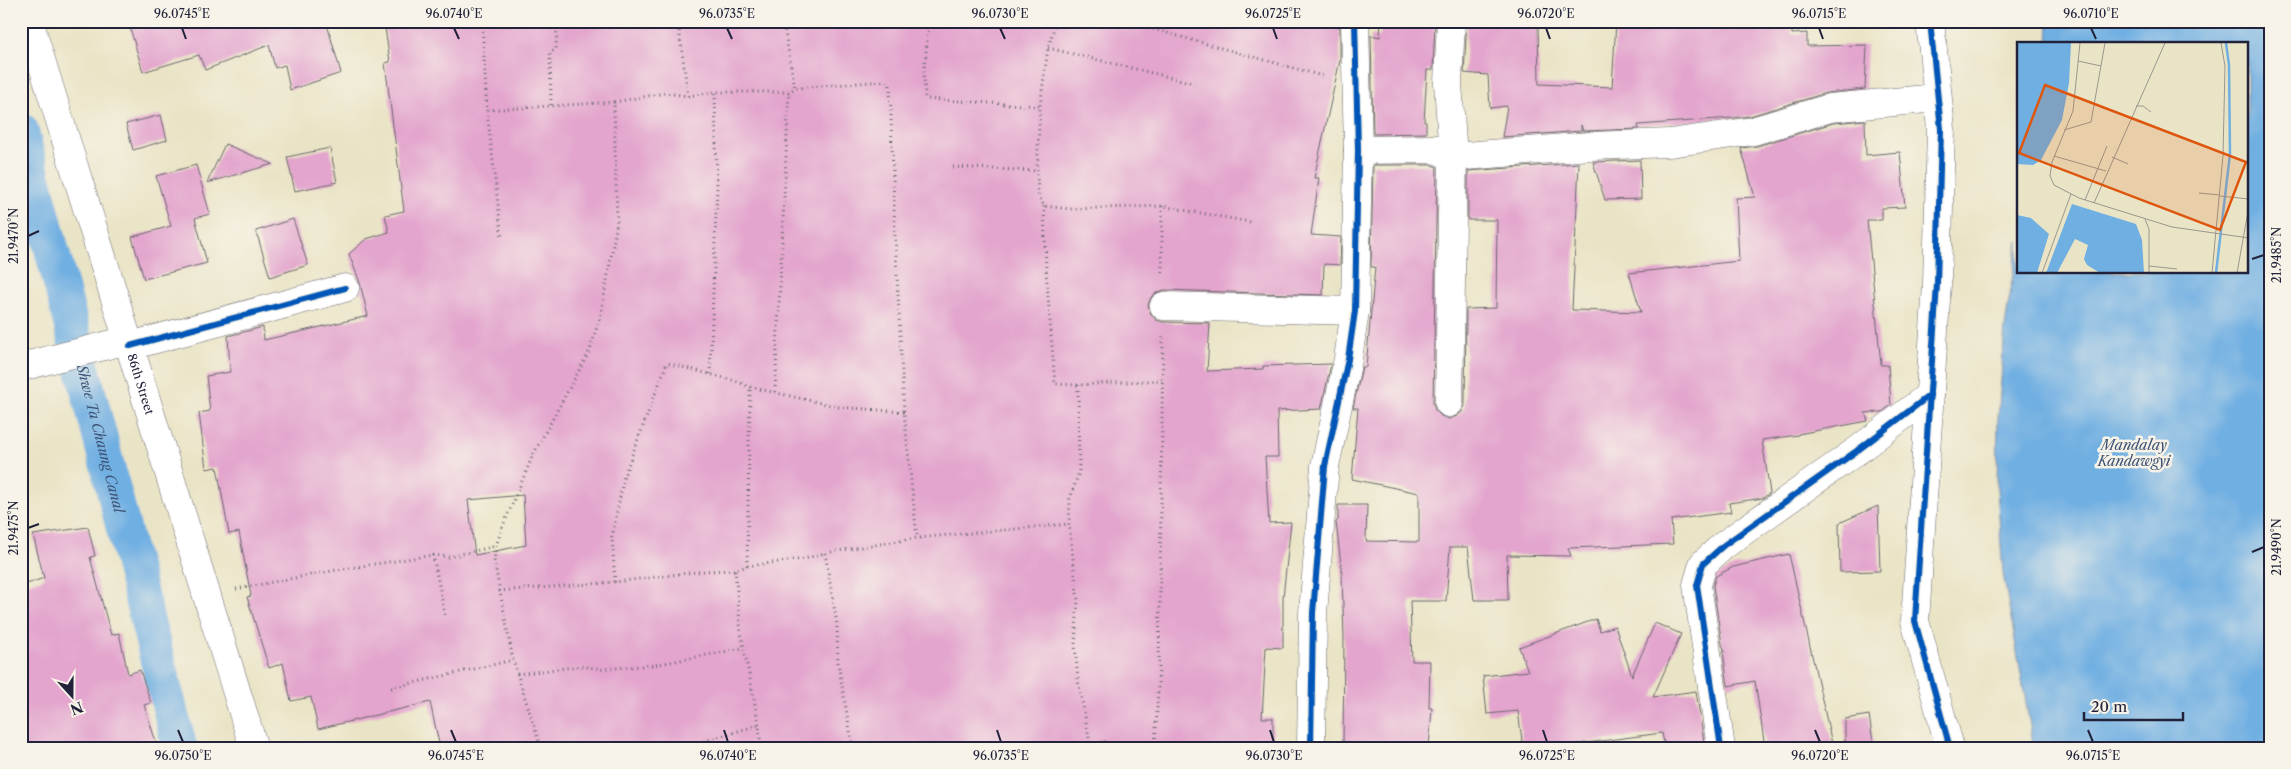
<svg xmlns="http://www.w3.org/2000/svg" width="2291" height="769" font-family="'Libre Caslon Text',serif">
<rect width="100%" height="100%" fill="#f7f3e8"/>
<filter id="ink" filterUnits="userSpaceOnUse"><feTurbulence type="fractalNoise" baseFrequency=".02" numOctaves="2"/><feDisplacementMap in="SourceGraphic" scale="10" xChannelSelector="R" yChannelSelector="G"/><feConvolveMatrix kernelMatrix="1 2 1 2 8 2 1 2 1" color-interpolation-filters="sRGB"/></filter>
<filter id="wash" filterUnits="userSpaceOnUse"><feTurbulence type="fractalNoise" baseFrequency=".0096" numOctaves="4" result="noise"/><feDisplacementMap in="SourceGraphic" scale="20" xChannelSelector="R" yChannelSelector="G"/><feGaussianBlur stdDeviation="1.12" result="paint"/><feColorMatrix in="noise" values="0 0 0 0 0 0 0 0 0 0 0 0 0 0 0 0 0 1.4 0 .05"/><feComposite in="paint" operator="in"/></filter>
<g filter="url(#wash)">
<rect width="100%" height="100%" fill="#eae4c6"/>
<!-- water -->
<path fill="#6fafe2" stroke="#48688e" d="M2049 21H2270V748H2034L2003 573 1997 489 1998 419 2005 327 2018 241V272H2247V44H2048Z"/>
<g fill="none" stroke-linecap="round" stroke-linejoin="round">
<!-- canal -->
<path stroke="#6fafe2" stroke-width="35" id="s1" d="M21 130 180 748"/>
</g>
<g id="blocks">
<!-- building -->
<g fill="#e3a4cd" fill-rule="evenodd">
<path d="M128 21H326L341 73 290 90 285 65 275 68 269 45 205 70 199 55 143 72Z"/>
<path d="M384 21H422L423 26 465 21H1317L1340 27V60L1314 178H1319L1311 235 1341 237 1340 265 1324 264 1323 295 1164 290 1156 293 1151 297 1148 305 1151 314 1156 320 1163 322 1210 323 1207 371 1263 369V366L1331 364 1321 409 1277 411 1278 457H1265L1269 523 1291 522 1283 597V648L1266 647 1262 718H1273V748H1106V741L1071 748H440L430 702 318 729 311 697 291 701 283 663 269 668 247 597 251 596 239 532 229 534 217 467 206 469 199 413 210 411 206 376 230 372 228 336 263 327 264 340 368 316 360 283 349 254 366 239 389 232 385 215 404 211 385 63 390 62ZM523 495 526 545 475 555 468 500Z"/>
<path d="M1381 21H1435L1433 70H1427L1424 122H1426V133L1373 134 1371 35 1380 37Z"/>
<path d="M1467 21H1538L1539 84 1612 87 1616 21H1792V34L1807 33V46L1867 45 1865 89 1826 93 1750 116 1732 118 1638 125 1639 129 1583 131 1581 125V131L1502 137 1507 106 1490 108 1488 75 1464 73Z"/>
<path d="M161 115 167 140 133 150 126 124Z"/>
<path d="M1865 120 1866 155 1900 152 1905 207 1882 208V220H1867L1881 365H1888L1891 405 1882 412 1865 413 1868 421 1798 434V435L1762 440 1770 493 1763 498 1729 503 1731 512 1671 520 1673 544 1568 548 1571 556 1507 555 1508 600H1474L1468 547H1450L1446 601H1410L1412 661H1430L1429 708H1432L1429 748H1343L1344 639 1342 574 1336 522 1338 520V505H1367L1366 541 1419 542V493L1352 479 1358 408H1353L1362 367H1366L1375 267H1371L1373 165H1432L1437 167 1433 403 1435 410 1441 416 1449 419 1457 416 1463 411 1465 404 1466 309 1496 308 1497 220H1468V171L1579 163 1572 310 1641 312 1629 273 1739 261 1736 198 1755 197 1741 148 1757 146 1833 123Z"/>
<path d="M225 144 273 164 207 183Z"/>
<path d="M330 148 337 182 295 191 287 157Z"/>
<path d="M1640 160 1641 199 1605 200 1593 162Z"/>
<path d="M196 165 210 214 195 218 207 263 144 279 132 237 171 226 156 176Z"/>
<path d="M293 219 308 265 270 277 256 231Z"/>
<path d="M1878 506 1880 571 1840 572 1839 523Z"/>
<path d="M88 527 95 556 90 557 111 635 119 633 128 674 140 670 151 703 144 705 158 748H21V586L44 578 33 535Z"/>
<path d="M1789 554 1833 748H1765L1755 681 1728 686 1723 651 1725 652 1722 644 1713 586 1716 576 1733 567Z"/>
<path d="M1596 619 1600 631 1615 626 1632 676 1655 623 1681 634 1653 697 1696 691 1705 748H1665L1662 733 1547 748H1523L1518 711 1487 714 1483 676 1528 671 1519 647Z"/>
<path d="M1869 715 1874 748H1845V719Z"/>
</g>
</g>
</g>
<g filter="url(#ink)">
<use href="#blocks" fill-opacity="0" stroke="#68666c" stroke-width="1"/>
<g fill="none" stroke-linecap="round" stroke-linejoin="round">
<!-- minor casing -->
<g stroke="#68666c" stroke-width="29">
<g id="minor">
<path d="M1930 21 1941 129 1937 284 1915 621 1950 748"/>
<path d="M1358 150 1435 149 1453 157 1590 146 1670 143 1753 131 1830 108 1937 98"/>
<path d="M1164 306 1355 311"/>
<path d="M130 346 345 288"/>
<path d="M21 367 128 340"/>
<path d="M1449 403 1453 157 1448 83 1451 21"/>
<path d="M1311 748 1313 613 1325 466 1348 359 1355 311 1358 150 1355 21"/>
<path d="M1721 748 1697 585 1703 564 1724 545 1858 450 1930 395"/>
</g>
</g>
<!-- secondary casing -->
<g stroke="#68666c" stroke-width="29">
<g id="secondary">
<path id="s2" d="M29 21 254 748"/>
</g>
</g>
<!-- path -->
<g stroke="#68666c" stroke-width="3" stroke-dasharray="1 4" stroke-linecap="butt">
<path d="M482 21 487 110 614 102 617 223 601 314 590 350 533 455 503 526 496 546 494 560 513 660 541 748"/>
<path d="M678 21 688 96"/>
<path d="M783 21 795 88"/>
<path d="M929 21 924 73 925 97 928 99 941 100 1040 106"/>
<path d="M1056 21 1048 48 1040 106 1037 171 1038 194 1044 206 1070 209 1162 206 1250 222"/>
<path d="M1124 21 1326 77"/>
<path d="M1048 48 1194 83"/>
<path d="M614 102 665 93 688 96 715 92H789L795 88 884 81 890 85 895 235 904 412 917 538"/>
<path d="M551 105 550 53 556 49 557 21"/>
<path d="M487 110 502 239"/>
<path d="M953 167 1037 171"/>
<path d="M1044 206 1046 270 1055 384 1078 385 1162 380"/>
<path d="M1162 206V275"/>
<path d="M710 374 717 187 715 92"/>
<path d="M1078 385 1079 472 1070 499 1069 524 1078 601 1075 644 1078 680 1091 748"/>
<path d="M775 392 789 92"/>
<path d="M825 553 837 624 838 663 853 748"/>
<path d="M433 555 445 616"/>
<path d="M747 566 750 387"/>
<path d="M735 570 741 633 759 725 761 748"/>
<path d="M615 582 612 537 624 476 667 363 736 381 750 387 839 407 904 412"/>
<path d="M236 589 337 570 433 555 449 557 496 546"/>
<path d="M499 591 615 582 704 571 735 570 747 566 804 559 825 553 917 538 1069 524"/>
<path d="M517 674 581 666 602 669 654 665 744 648"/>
<path d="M391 688 513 660"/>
<path d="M680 748 759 725"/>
<path d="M1155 748 1159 670 1163 336"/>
</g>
<!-- minor -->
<use href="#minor" stroke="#fff" stroke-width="28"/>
<!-- secondary -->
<use href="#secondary" stroke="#fff" stroke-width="28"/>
<!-- cycleway casing -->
<g stroke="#f7f3e8" stroke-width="9">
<g id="cycleway">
<path d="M1930 21 1941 129 1937 284 1915 621 1950 748"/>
<path d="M130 346 345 288"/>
<path d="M1311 748 1313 613 1325 466 1348 359 1355 311 1358 150 1355 21"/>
<path d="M1721 748 1697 585 1703 564 1724 545 1858 450 1930 395"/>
</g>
</g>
<!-- cycleway -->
<use href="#cycleway" stroke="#0057b8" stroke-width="6"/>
</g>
</g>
<!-- ticks -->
<path fill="none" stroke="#22223b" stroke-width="2" d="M182 28 186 39M454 28 459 39M727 28 732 39M1000 28 1005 39M1273 28 1277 39M1546 28 1550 39M1819 28 1823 39M2091 28 2096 39M28 236 39 231M2252 259 2264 255M28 528 39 524M2252 552 2264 547M178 730 183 742M451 730 456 742M724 730 728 742M997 730 1001 742M1270 730 1274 742M1543 730 1547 742M1815 730 1820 742M2088 730 2093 742"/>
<g text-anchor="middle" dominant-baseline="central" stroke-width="5" stroke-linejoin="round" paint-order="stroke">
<!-- street labels -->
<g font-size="12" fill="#22223b" stroke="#f7f3e8">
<text stroke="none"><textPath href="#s2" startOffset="380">86th Street</textPath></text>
</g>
<!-- water labels -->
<g font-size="14" font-style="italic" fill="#3d5375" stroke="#f7f3e8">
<text stroke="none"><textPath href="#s1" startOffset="319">Shwe Ta Chaung Canal</textPath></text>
<text x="2134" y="445">Mandalay<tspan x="2134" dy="16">Kandawgyi</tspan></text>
</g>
</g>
<!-- overview -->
<g transform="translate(2017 42)">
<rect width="231" height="231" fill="#eae4c6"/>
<path d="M0 1H54L52 41 45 78 24 118 16 123 0 122ZM55 162 119 182 125 198 127 231H83L70 223 67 217 71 203 58 197 40 231H29ZM0 173 14 176 32 192 20 231H0Z" fill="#6fafe2"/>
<path fill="none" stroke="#6fafe2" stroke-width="2.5" d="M199 231 213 112 212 23 209 1"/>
<path fill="none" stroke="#9a968e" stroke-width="1" d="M63 1 56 69 35 120 33 134 37 143 62 156 155 185 232 196M61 19 84 24M119 64H126L134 70M47 88 74 80 88 1M37 114 89 129M95 115 111 122M182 151 203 153M203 154 232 157M68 158 90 104M77 161 148 1M128 177 132 187V231M132 224 160 227M25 231 54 152M195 231 206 114 208 24 204 1M220 231 232 164"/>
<path fill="#de560e" fill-opacity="0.15" stroke="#de560e" stroke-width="2.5" d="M28 43 229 120 203 188 2 111Z"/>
<rect width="231" height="231" fill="none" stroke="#22223b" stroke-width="2.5"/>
</g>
<!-- margin -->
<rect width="2291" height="769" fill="none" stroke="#f7f3e8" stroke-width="55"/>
<!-- north arrow -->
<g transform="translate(72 696) rotate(159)" stroke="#f7f3e8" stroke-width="4" paint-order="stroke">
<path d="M0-4L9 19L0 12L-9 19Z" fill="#22223b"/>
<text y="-8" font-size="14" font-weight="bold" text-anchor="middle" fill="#22223b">N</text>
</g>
<!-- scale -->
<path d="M2084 712v8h99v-8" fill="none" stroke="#22223b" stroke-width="2.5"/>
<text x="2091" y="712" font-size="15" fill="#22223b" stroke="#f7f3e8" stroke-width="4" paint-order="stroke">20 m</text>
<rect x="28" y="28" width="2236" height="714" fill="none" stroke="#22223b" stroke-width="2"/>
<g font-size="12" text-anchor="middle" fill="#22223b">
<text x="182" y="18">96.0745°E</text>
<text x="454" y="18">96.0740°E</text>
<text x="727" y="18">96.0735°E</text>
<text x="1000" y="18">96.0730°E</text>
<text x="1273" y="18">96.0725°E</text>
<text x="1546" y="18">96.0720°E</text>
<text x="1819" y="18">96.0715°E</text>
<text x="2091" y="18">96.0710°E</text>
<text transform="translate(14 236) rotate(-90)" y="4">21.9470°N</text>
<text transform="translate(2277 255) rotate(-90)" y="4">21.9485°N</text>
<text transform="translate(14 528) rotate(-90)" y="4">21.9475°N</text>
<text transform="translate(2277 547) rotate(-90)" y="4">21.9490°N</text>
<text x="183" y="760">96.0750°E</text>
<text x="456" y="760">96.0745°E</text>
<text x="728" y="760">96.0740°E</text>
<text x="1001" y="760">96.0735°E</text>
<text x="1274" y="760">96.0730°E</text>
<text x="1547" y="760">96.0725°E</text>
<text x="1820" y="760">96.0720°E</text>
<text x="2093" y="760">96.0715°E</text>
</g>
</svg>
